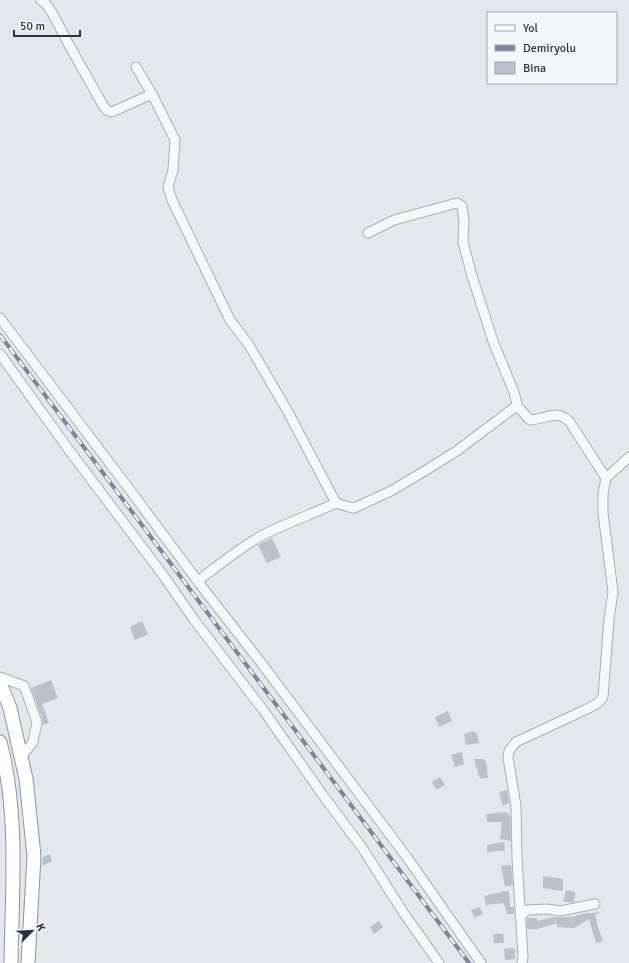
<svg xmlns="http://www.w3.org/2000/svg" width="629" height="963" font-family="Signika,sans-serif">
<rect width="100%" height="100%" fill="#e4e7ec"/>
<!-- building -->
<g fill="#bbc0ca">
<path d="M272 538 281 557 267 563 258 545Z"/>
<path d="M142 621 148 634 135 640 130 627Z"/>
<path d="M51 680 58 698 42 704 49 723 42 725 43 720 31 688Z"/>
<path d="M448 711 452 721 439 727 435 717Z"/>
<path d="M474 731 476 734 477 733 479 743 466 745 464 734Z"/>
<path d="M462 752 464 764 455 767 451 755Z"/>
<path d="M474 759H484L486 762 488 778 480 779Z"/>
<path d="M440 777 445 785 436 790 432 782Z"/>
<path d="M507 790 509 803 503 806 499 792Z"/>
<path d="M506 812 510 816 511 841 500 839 502 822H487L486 814Z"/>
<path d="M504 842 505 851H495L487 853V845Z"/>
<path d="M50 854 52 861 42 866 43 857Z"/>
<path d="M511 865 513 885 505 887 501 866Z"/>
<path d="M543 876 563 879V891L543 888Z"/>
<path d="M566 890 575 892 574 902H563Z"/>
<path d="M502 891H509L510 907H514V914H507L504 903 486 905 484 896 502 892Z"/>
<path d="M480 907 483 914 475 918 471 910Z"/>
<path d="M601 912 595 915 597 921H596L603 941 596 943 589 919 574 928 557 927V923L537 929H527V918H537V921L555 917H573L582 914Z"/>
<path d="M379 921 383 927 374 934 370 927Z"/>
<path d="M493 934H503L504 943H494Z"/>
<path d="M512 948 515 950V959L505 960 504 949Z"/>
</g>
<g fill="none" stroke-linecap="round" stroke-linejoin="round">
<!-- minor casing -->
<g stroke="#a9aeb7" stroke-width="11">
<g id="minor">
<path d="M41 0 47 5 54 16 69 45 104 107 108 111 112 112 152 94"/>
<path d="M136 67 152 94 175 140 173 170 168 187 172 200 230 320 249 345 288 412 336 503"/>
<path d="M368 233 394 220 457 203 462 206 464 221 463 242 472 276 494 344 514 392 518 408"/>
<path d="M0 318 133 494 199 583 262 664 406 856 481 963"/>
<path d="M0 354 69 450 163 575 195 621 264 711 322 794 363 849 403 912 439 963"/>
<path d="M198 581C217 566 242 546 263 535 287 523 312 514 336 503L349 507 354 508 391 491 428 469 458 450 515 407 520 409 530 420C546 419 556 409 569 421L606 478"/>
<path d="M0 677 24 686 37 722 33 742 21 757"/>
<path d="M520 917 527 910 547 909 560 911 595 904"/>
<path d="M522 963 523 957 517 858 516 806 508 758 509 751 516 742 589 708 598 703 603 697 609 619 613 592 603 513V494L606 478 629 457"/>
</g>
</g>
<!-- highway casing -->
<g stroke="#8b94a3" stroke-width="15">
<g id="highway">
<path d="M0 683 10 708 26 779 34 856 28 963"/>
<path d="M0 742C19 814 12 889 11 963"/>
</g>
</g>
<!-- minor -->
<use href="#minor" stroke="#f7f8fa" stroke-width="9"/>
<!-- highway -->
<use href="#highway" stroke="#fff" stroke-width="13"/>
<!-- rail casing -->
<g stroke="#7d8696" stroke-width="4">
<path id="rail" d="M0 335 469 963"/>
</g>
<!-- rail -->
<use href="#rail" stroke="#f4f6f9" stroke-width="2.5" stroke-dasharray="8" stroke-linecap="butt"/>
</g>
<!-- legend -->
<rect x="487" y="12" width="130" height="72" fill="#f4f6f9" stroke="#a4a8b1"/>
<rect x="495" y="25" width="20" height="6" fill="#f7f8fa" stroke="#a4a8b1"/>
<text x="523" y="32" font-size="12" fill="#2b3445">Yol</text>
<rect x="495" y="45" width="20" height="6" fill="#7d8696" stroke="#a4a8b1"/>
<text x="523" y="52" font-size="12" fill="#2b3445">Demiryolu</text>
<rect x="495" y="62" width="20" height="12" fill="#bbc0ca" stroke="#a4a8b1"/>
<text x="523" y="72" font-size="12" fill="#2b3445">Bina</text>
<!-- north arrow -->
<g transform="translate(32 931) rotate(66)" stroke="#f4f6f9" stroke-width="3" paint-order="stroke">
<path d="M0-3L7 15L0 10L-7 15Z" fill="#2b3445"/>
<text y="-6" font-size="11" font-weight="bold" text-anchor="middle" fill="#2b3445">K</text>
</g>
<!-- scale -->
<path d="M14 30v6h66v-6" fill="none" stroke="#2b3445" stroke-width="2"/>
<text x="20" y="30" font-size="12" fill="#2b3445" stroke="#f4f6f9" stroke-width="3" paint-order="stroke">50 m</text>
</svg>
